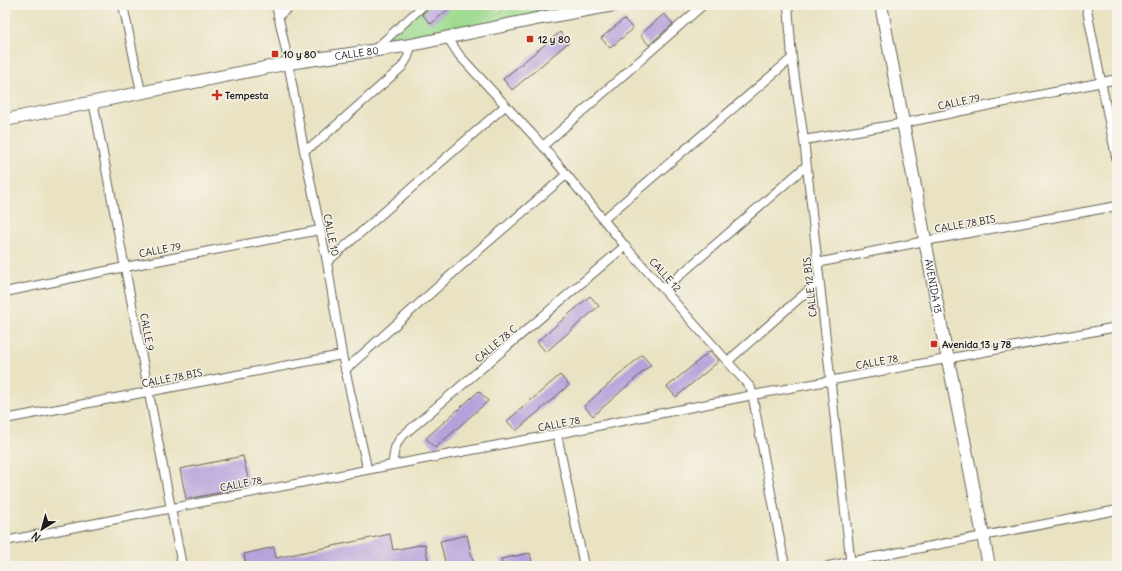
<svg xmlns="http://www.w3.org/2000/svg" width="1122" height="571" font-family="Delius,sans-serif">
<rect width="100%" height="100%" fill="#f7f3e8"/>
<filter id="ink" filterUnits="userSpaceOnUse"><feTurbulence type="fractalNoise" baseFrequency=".025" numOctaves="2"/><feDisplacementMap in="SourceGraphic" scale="8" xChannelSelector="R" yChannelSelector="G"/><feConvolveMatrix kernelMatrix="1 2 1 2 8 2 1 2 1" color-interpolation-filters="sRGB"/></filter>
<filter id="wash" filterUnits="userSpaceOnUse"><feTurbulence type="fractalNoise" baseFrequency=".012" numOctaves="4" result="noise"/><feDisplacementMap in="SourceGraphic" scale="16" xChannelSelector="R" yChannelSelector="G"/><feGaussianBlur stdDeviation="0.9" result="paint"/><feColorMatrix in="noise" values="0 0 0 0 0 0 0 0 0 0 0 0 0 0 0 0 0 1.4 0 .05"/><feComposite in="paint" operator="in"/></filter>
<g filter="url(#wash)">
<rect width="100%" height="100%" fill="#e9e3c3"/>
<!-- green -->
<path fill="#9dda8f" stroke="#5c7b56" d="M424 5H432L422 14 431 24 453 5H491L498 13 507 5H614L373 51Z"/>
<g id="blocks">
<!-- building -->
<g fill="#b5a1db">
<path d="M432 5H453L431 24 422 14Z"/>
<path d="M664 14 673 24 649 45 640 35Z"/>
<path d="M624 19 633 29 610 48 601 38Z"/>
<path d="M560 32 569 42 512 90 503 79Z"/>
<path d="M590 296 599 306 546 352 537 342Z"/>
<path d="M710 351 719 361 676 397 667 387Z"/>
<path d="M642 355 651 365 593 416 584 406Z"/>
<path d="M560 375 569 385 516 431 507 421Z"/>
<path d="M479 391 488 401 435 448 426 438Z"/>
<path d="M243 456 250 487 186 499 180 469Z"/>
<path d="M390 534 393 550 425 544 429 566H246L244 554 274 547 276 558Z"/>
<path d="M467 535 474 566H446L440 541Z"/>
<path d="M530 553 533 566H502L501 559Z"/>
</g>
</g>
</g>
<g filter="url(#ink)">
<use href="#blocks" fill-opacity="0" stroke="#646256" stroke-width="1"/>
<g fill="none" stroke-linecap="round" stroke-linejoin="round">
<!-- street casing -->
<g stroke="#646256" stroke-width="10">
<g id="street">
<path d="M123 5 141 92"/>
<path d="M276 5 286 51 304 150 327 262 342 355 366 463V470"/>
<path d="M788 5 792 58 804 140 851 566"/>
<path d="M1086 5 1117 162"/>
<path d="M278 16 292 5"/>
<path d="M448 38 459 55 543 146 625 246 751 388 785 566"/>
<path d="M374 50 424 5"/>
<path d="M93 101 182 566"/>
<path d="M804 140 904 123 1117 79"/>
<path d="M543 146 703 5"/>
<path d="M304 150 315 144 402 67 408 57 411 45"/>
<path d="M604 219 792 58"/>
<path d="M327 262 505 106"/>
<path d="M817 263 925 241 1117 206"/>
<path d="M664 289 806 166"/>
<path d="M5 292 125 267 320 230"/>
<path d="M728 361 819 281"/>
<path d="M345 370 480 249 566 175"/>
<path d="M5 419 342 355"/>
<path d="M557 434 584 566"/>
<path d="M392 465 395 448 400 438 625 246"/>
<path d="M5 541 366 470 557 434 753 395 1117 327"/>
<path d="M828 566 1117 510"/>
</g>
</g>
<!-- secondary casing -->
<g stroke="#646256" stroke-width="14">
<g id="secondary">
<path id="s1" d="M881 5 944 341 952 379 989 566"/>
<path id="s2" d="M5 120 289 63 411 45 541 18 614 5"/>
</g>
</g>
<!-- street -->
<use href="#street" stroke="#fff" stroke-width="8"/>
<!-- secondary -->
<use href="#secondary" stroke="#fff" stroke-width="12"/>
</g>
</g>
<!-- markers -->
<g fill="#c8321e" stroke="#f7f3e8" stroke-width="1.5">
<rect x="526" y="35" width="8" height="8" rx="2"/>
<rect x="271" y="50" width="8" height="8" rx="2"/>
<path d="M215 89h4v4h4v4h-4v4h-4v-4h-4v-4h4z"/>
<rect x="930" y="340" width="8" height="8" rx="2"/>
</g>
<g text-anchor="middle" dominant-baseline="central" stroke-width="3" stroke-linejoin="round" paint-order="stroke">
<!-- poi labels -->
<g font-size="10" font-weight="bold" fill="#1c1c1c" stroke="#f7f3e8" text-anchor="start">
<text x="538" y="39">12 y 80</text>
<text x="283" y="54">10 y 80</text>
<text x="225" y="95">Tempesta</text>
<text x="942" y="344">Avenida 13 y 78</text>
</g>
<!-- street labels -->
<g font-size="10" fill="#1c1c1c" stroke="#f7f3e8">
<text stroke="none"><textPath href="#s2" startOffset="358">CALLE 80</textPath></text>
<text transform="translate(959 102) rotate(-12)">CALLE 79</text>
<text transform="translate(965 224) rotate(-10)">CALLE 78 BIS</text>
<text transform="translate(331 235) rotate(78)">CALLE 10</text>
<text transform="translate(160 250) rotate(-11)">CALLE 79</text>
<text transform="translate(665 275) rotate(48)">CALLE 12</text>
<text stroke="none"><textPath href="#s1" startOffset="286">AVENIDA 13</textPath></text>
<text transform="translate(810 287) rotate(-96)">CALLE 12 BIS</text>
<text transform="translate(147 332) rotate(79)">CALLE 9</text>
<text transform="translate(496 344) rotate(-40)">CALLE 78 C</text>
<text transform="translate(877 362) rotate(-10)">CALLE 78</text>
<text transform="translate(172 378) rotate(-11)">CALLE 78 BIS</text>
<text transform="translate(559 424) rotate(-11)">CALLE 78</text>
<text transform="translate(241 484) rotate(-11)">CALLE 78</text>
</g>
</g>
<!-- margin -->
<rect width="1122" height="571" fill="none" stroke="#f7f3e8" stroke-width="20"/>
<!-- north arrow -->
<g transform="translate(42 529) rotate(217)" stroke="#f7f3e8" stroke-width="3" paint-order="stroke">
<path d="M0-3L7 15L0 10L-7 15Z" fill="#1c1c1c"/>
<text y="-6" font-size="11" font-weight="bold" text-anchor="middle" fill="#1c1c1c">N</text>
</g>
</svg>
